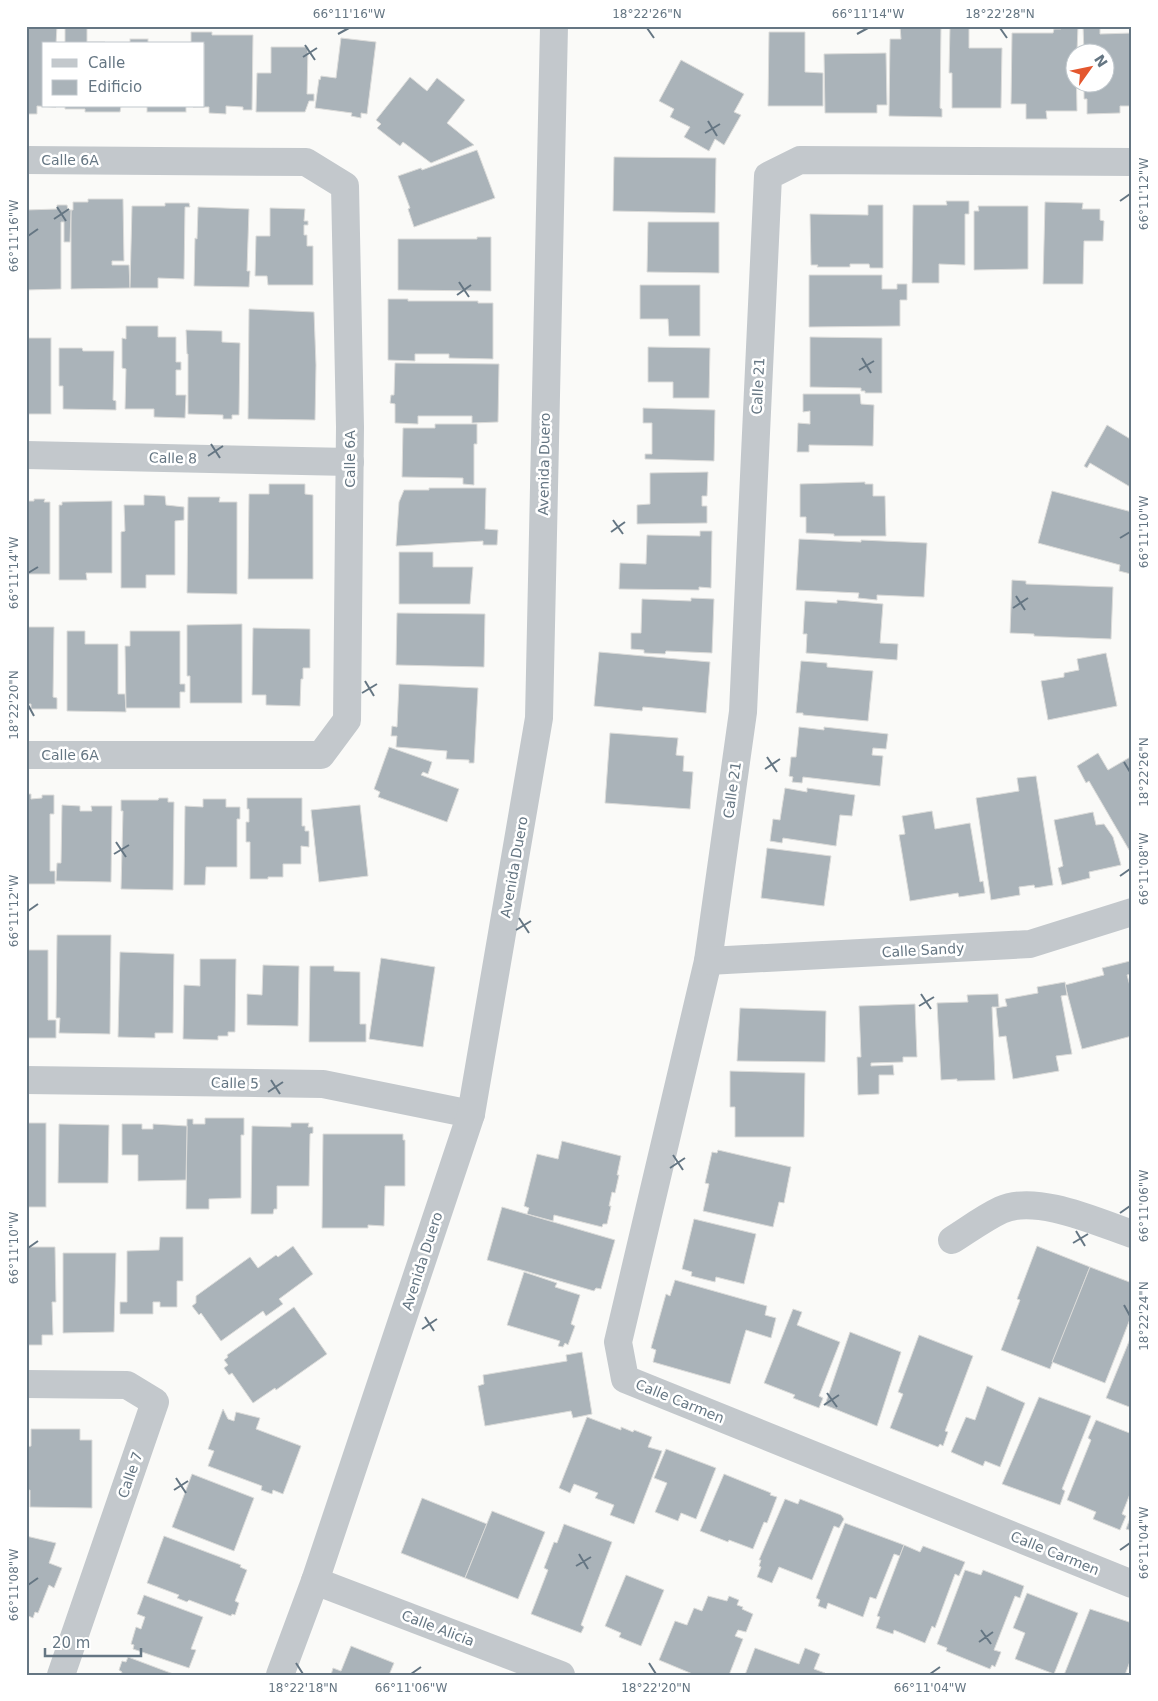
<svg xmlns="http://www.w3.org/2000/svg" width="1158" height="1701" font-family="'DejaVu Sans',sans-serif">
<rect width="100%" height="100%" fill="#fafaf8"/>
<!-- building -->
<g fill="#aab3b9" stroke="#dcdcda">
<path d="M26 26H57L56 44H44V106L56 107 37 106V114H26Z"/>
<path d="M65 26H87V42H105L106 44H65Z"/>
<path d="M900 26H941L940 108 942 109V117L889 116 890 39H901Z"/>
<path d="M950 26H969V48H1002L1001 108H952V73H949Z"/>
<path d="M1061 26H1078L1077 52H1076L1077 111H1046L1047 119H1026V104H1011L1012 33H1053L1054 29H1061Z"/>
<path d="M1083 26H1100V34L1132 33V106H1120V113L1087 114V99H1084V82H1106V52H1084Z"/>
<path d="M191 32H212V35H253L252 110H243V107L226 106V114L209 113V107H193L204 106V44H191Z"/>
<path d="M769 32H805V72L823 73V106H768Z"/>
<path d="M341 38 376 42 367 114 361 113V118L351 116 352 113 315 108 319 79 320 80 321 76 336 78Z"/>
<rect x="130" y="39" width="18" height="5"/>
<path d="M271 47H308L307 94H314V101H309L305 112H256L257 73H271Z"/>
<path d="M886 53 887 105H877V113H825L824 54Z"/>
<path d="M681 60 744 94 734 112 741 115 724 145 715 139 709 151 684 137 690 127 670 117 674 109 659 101Z"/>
<path d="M410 77 427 91 437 78 465 100 447 123 474 145 431 163 403 142 400 146 377 128 381 124 376 120Z"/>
<path d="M65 106H121L120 112H85V109H65Z"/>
<rect x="147" y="106" width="39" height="6"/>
<path d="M477 150 495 198 414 227 408 209 410 208 398 176 421 168 422 170Z"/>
<path d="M614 157 716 158 715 213 613 211Z"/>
<path d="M88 199H123L124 261H112V265H129L130 288 71 289V210H73V202H88Z"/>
<path d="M946 201H969V214H965V265L939 264V283H912L913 205H947Z"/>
<path d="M1045 202 1083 203 1082 209H1100V220L1104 221 1103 241H1084L1083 284H1043Z"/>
<path d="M165 203H189L190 207H185L184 279 158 278V288H130L132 206H165Z"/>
<path d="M57 205H67L68 210H71L70 242H64V222H61V289L26 290V210L57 209Z"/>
<path d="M868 205H883V268H870L869 264H850V267H817L818 265H811L810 214 868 215Z"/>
<path d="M978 206H1028V269L974 270V211H979Z"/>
<path d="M198 207 249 209 247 271H250L249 287 194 286 195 238 197 239Z"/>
<path d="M270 208 305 209 304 221H308V225H304V235H307V246H313V285H268L267 276H255L256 236H270Z"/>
<path d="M648 222H719V273L647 272Z"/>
<path d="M477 237H491V291L398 290V239H477Z"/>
<path d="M809 275H882V289H897V284H907V300H900V326L809 327Z"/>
<path d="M640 285H700V336H669L668 319H640Z"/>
<path d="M388 299H408V301H478V303H493V359L449 358V354H415V361L388 360Z"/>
<path d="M249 309 314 312 316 365 315 420 248 419Z"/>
<path d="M126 326H158V337H176V362H181V370H176V395H186L185 418 154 417V409H125L126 369 122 368V338L126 339Z"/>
<path d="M186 330 222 331V342L240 343 239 415H232V419H223V415L188 414V354H187Z"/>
<path d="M810 337 882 338V393H865V391H861V388L810 387Z"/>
<rect x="26" y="338" width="25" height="76"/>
<path d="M648 347 710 348 709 398H673V382H648Z"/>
<path d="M59 348H82L83 351H114L113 400 116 401V410L63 409V386H59Z"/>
<path d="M395 363 499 364 498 422 472 423V416H418V424L395 423V404L390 403 391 395H394Z"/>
<path d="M803 394H860L861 404 874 405 873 446 809 445V452H797L798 423 810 424V411L803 412Z"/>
<path d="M643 408 715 410 714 461 645 459V454H652V423H643Z"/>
<path d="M435 424H477V444H474V485L463 484V478L402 477 403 428H435Z"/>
<path d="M1107 425 1132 440V488L1090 463 1087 468 1084 466Z"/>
<path d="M708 472 707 496H702V506H707V523L637 524V505L650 504V473Z"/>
<path d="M865 482V484H873V496H885L886 536H834V534L806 533V517H800V484Z"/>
<path d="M269 484H305V494L313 495V579H248L249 494H269Z"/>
<path d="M429 488H486L485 529 498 530 497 545H483V541L396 546 399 502 404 490H429Z"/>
<path d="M1052 491 1132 512 1131 574 1119 571 1120 565 1038 543Z"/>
<path d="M144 495 165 496 166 505 184 507V520L175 521V575H146V588H121V532L125 531 124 505H144Z"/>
<path d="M188 497H220L219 502H237V594L187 593Z"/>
<path d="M34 499H45L44 502H50V574H26V501H34Z"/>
<path d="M112 501V573H86L87 580H59V505H62V502Z"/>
<path d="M700 531H712L711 588 699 587V590L619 589 620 563 646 564 647 535 700 536Z"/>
<path d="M799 539 861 542V540L927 543 924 597 877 595V600L858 598 859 593 796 590Z"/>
<path d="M399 552H433V567H473L470 604H399Z"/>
<path d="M1012 580 1026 581V584L1113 587 1111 639 1034 636V634L1010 633Z"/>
<path d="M691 598 714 599 712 653 666 651 665 654 644 653V650L631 649V633H641L642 599 691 601Z"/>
<path d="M837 600 883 604 880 643 898 644 897 660 806 653 807 634H803L805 601 837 603Z"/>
<path d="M397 613 485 614 484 667 396 665Z"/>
<path d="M242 624V703H190V676H187V625Z"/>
<path d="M26 627H54L53 697 57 698V709H31V704H26Z"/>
<path d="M253 628 310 629V668H303V679H301L300 706 266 705V695H252Z"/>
<path d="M67 631H85V644H118V694H125L126 712 67 711Z"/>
<path d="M130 631H180V684H185V692H180V708H126L125 646H130Z"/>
<path d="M599 652 710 662 706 713 643 707 642 711 594 706Z"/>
<path d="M1106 653 1117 706 1048 720 1041 681 1064 677V673L1079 670 1077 659Z"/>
<path d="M801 661 827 663V667L873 671 868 721 803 715V713H796Z"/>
<path d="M399 684 478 688 474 763H469V760L446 759 447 751 396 747 397 736H391L392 726 397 727Z"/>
<path d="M799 727 824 730V727L888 734 886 749 873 748 872 755 883 756 880 786 803 777 802 783 792 782 793 777 789 776 791 757H796Z"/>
<path d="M610 733 678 738 676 755 684 756 683 771 693 772 690 809 605 803Z"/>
<path d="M389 747 432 762 428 774 423 772 421 775 459 789 447 822 378 797 380 792 374 789Z"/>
<path d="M1098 753 1108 770 1132 756V855L1089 781 1086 783 1077 766Z"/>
<path d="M1036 776 1053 885 1035 888 1034 885 1019 887 1020 895 991 900 976 798 1019 791 1017 778Z"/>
<path d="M785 788 807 792V788L855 795 852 816 840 815 836 846 783 838 782 843 770 841 773 819 780 820Z"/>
<path d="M26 794H31V799L42 798V795H54V814H50V871H55V884H26Z"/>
<path d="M159 798H168V802H174L173 890 121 889 123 811H121V800H158Z"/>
<path d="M247 798H302V826H305V831H309V847L301 846V864H283V877H268V879H250V842H246V822H249V809H247Z"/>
<path d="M203 799H226V807H240V819H237V867H206L205 885H184L185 806 203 807Z"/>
<path d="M62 805 80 806V811H92L91 806H112L111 882 56 881 57 863H61Z"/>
<path d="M360 805 368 876 319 882 311 810Z"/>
<path d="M932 811 935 829 970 823 980 882 983 881 985 893 959 897 958 893 910 901 899 835 905 834 902 816Z"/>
<path d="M1093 812 1096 825 1104 824 1113 837 1121 865 1089 872 1090 878 1062 885 1058 868 1063 866 1054 820Z"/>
<path d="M767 848 831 856 824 906 761 898Z"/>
<path d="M57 935H111L110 1034 59 1033 60 1018H56Z"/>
<path d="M26 950H48V1020H56V1038H26Z"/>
<path d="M120 952 174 954 173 1033H155V1038L118 1037Z"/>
<path d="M381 958 435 967 423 1047 369 1039Z"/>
<path d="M200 959H236L235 1032H228V1036H218V1040L183 1039 184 985 200 986Z"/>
<path d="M1130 961 1132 974 1127 975 1132 993V1036L1082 1049 1065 985 1104 975 1102 968Z"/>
<path d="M263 965 299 966 298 1026 247 1025V994L262 995Z"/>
<path d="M310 966H334V971L360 972V1024H366V1042H309Z"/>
<path d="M1065 982 1067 995 1061 996 1072 1054 1056 1056 1059 1071 1013 1079 1006 1036 999 1037 996 1008 1007 1006 1005 999 1038 993 1037 987Z"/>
<path d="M998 994 999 1007H992L995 1080 957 1081V1079L941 1080 937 1003 968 1002 967 995Z"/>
<path d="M915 1004 917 1057H903V1062L871 1063V1066L893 1065 894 1075H879V1094L858 1095 857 1057H861L859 1006Z"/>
<path d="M740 1008 826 1011 825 1062 737 1061Z"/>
<path d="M730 1071 805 1073 804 1137H735V1107H730Z"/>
<path d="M205 1118H244V1135H241V1198L209 1199V1209H186L187 1119H193V1124H205Z"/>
<rect x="26" y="1123" width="20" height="84"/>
<path d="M291 1123H309L308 1127H313V1133L310 1134 309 1186H277V1209H274L273 1214H251L252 1126 291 1127Z"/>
<path d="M59 1124 109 1125 108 1183H58Z"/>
<path d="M122 1124H142V1129H153V1124L187 1126 186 1180 138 1181V1155H122Z"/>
<path d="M323 1134H403V1140H405V1186H385L384 1226 368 1225V1228H322Z"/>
<path d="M562 1141 621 1156 617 1175H619L615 1193 612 1192 609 1206H611L607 1224H603L602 1227 554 1215 553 1221 527 1214 529 1208 524 1206 537 1154 558 1159Z"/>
<path d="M718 1150 791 1167 784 1203 779 1202 773 1227 703 1211 709 1184 705 1183 712 1152 717 1153Z"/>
<path d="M502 1207 615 1240 601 1289 596 1288 594 1291 487 1260Z"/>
<path d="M694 1219 756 1234 744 1284 716 1277 715 1282 691 1276 692 1272 682 1269Z"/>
<path d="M160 1237H183V1281H177V1307H160V1302H153V1314H120V1302H127V1251L159 1250Z"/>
<path d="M293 1246 313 1274 279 1299 283 1304 266 1316 263 1311 221 1341 201 1313 199 1315 192 1306 196 1303V1296L250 1257 258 1268 276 1255 278 1257Z"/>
<path d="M1037 1246 1090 1267 1050 1369 1001 1350 1020 1300 1017 1299Z"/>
<path d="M26 1247H55L56 1302H52L53 1335H42V1345H26Z"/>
<path d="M63 1253H116L114 1332 63 1333Z"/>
<path d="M1090 1267 1132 1283V1314L1105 1383 1052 1362Z"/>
<path d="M524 1272 557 1283 555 1287 580 1295 571 1324 575 1326 568 1345 565 1343 563 1347 558 1346 560 1341 507 1325Z"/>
<path d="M675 1280 767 1306 765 1315 776 1318 771 1338 746 1330 730 1384 653 1362 656 1350 651 1348 666 1294 670 1296Z"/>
<path d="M294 1307 327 1354 276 1390 275 1388 253 1403 232 1373 229 1375 224 1368 228 1365 224 1360 228 1357 227 1355Z"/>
<path d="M793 1309 802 1312 797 1325 840 1342 819 1396 823 1398 819 1408 793 1398 795 1395 764 1383Z"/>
<path d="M850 1332 901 1352 877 1426 825 1405Z"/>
<path d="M1132 1334V1408L1106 1398Z"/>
<path d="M919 1335 973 1356 945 1431 948 1432 943 1446 940 1444 938 1447 890 1428 903 1394 898 1392Z"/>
<path d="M582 1352 592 1414 573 1418 571 1411 485 1426 478 1386 484 1384 483 1375 567 1361 566 1355Z"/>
<path d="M987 1386 1025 1403 1000 1467 985 1461 983 1466 951 1452 966 1417 975 1420Z"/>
<path d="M1039 1397 1091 1416 1062 1489 1065 1491 1060 1505 1002 1484Z"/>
<path d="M223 1409 228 1419 234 1421 236 1412 260 1418 256 1429 301 1446 283 1494 273 1490 272 1494 261 1490 262 1486 208 1466 214 1451 208 1449Z"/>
<path d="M587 1417 621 1430V1427L633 1432 634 1430 652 1437 648 1447 662 1451 634 1524 610 1515 614 1505 595 1498 598 1493 574 1484 570 1493 559 1488Z"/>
<path d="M1096 1420 1132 1434V1489L1122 1514 1126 1516 1120 1530 1093 1519 1096 1512 1067 1500 1091 1440 1088 1438Z"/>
<path d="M31 1429H80V1440H92V1508L30 1507V1490H26V1447L31 1446Z"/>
<path d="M666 1449 716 1468 696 1519 681 1513 678 1521 655 1512 667 1483 654 1478Z"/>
<path d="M192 1474 254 1498 234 1551 172 1527Z"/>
<path d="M724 1474 771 1493 770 1495 777 1497 767 1523 764 1522 753 1549 729 1540 728 1542 700 1531Z"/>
<path d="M422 1498 487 1524 465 1578 401 1553Z"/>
<path d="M785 1499 798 1504 800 1499 841 1515 844 1519 839 1528 834 1526 812 1580 779 1567 772 1583 757 1577 761 1567 759 1566 761 1560H759Z"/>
<path d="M492 1511 545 1532 518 1599 465 1578Z"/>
<path d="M1132 1513V1531L1126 1529Z"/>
<path d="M845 1523 904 1545 900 1556 894 1554 876 1599 870 1597 863 1617 828 1603 826 1609 818 1606 820 1600 816 1598Z"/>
<path d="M564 1524 612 1542 581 1625 584 1627 581 1633 531 1614 548 1570 544 1568 554 1542 557 1543Z"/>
<path d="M26 1536 56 1543 49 1563 62 1568 54 1588 49 1585 38 1613 35 1612 33 1618 26 1615Z"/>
<path d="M164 1536 241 1565 240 1567 247 1570 235 1601 239 1603 235 1615 232 1614 231 1616 189 1600 187 1602 177 1598 179 1595 147 1583Z"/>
<path d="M904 1545 920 1552 923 1546 965 1562 959 1576 955 1574 935 1628 932 1626 925 1643 894 1630 893 1634 876 1628 880 1617 877 1616Z"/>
<path d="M965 1570 981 1575 983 1570 1024 1586 1020 1598 1015 1596 994 1650 1001 1652 995 1667 992 1665 990 1669 946 1651 947 1648 937 1644Z"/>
<path d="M626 1575 664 1590 641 1646 619 1637 621 1633 605 1626Z"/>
<path d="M1027 1593 1078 1613 1054 1674 1015 1659 1025 1633 1013 1628Z"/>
<path d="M144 1595 203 1617 191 1649 196 1650 189 1668 133 1649 134 1645 131 1644 136 1627 141 1629 145 1617 137 1614Z"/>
<path d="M708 1596 727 1601 729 1596 739 1600 737 1605 743 1607 742 1609 753 1614 746 1632 738 1630 735 1636 743 1639 729 1675H695L659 1660 675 1621 687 1625 694 1608 702 1611Z"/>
<path d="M1090 1609 1132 1623V1656L1125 1675H1064Z"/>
<path d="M351 1646 394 1663 389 1675H331L333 1668 341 1671Z"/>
<path d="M755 1648 799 1664 805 1648 820 1654 814 1669 825 1673 824 1675H745Z"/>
<path d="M128 1657 176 1675H121L122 1672 119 1670 122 1661 126 1662Z"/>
</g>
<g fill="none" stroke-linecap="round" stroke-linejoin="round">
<!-- street -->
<g stroke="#c3c8cc" stroke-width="28">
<path d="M26 160 306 162 345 186 350 427 347 720 321 755H26"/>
<path d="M1132 162 800 160 768 176 743 712 708 961 618 1342 625 1379 1132 1584"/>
<path d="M26 455 350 462"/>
<path d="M708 961 1030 944 1132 912"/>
<path d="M26 1080 323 1084 471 1114"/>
<path d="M952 1240C968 1230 984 1218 1001 1210 1036 1194 1097 1222 1132 1234"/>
<path d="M26 1384 127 1385 155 1402 61 1675"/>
<path d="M315 1581 561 1675"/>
<path d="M280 1675 315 1581 471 1114 539 718 554 26"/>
</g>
</g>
<!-- ticks -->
<path fill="none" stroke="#657683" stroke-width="2" d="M647 28 654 38M1000 28 1007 38M338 34 349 28M857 34 868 28M305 45 315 60M303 57 317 48M708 121 717 136M705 133 720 124M1120 201 1130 194M57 207 66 221M54 219 69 209M28 236 38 229M459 282 469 297M457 295 471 285M862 358 871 373M859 370 874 361M211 444 220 458M208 456 223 446M613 520 623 534M611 532 625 522M1120 538 1130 532M28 573 38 567M1016 596 1025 610M1013 608 1028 598M365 681 374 696M362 693 377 684M28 705 34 716M767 757 777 772M1124 762 1130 772M765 769 780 759M116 842 126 857M114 854 129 845M1120 876 1130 869M28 911 38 904M519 918 529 933M516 930 531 921M921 994 931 1009M919 1006 934 997M271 1080 280 1094M268 1092 283 1082M673 1155 683 1170M670 1168 685 1158M1120 1213 1130 1206M1076 1231 1085 1246M1073 1243 1088 1234M28 1248 38 1241M1124 1305 1130 1316M425 1317 434 1331M422 1329 437 1319M827 1393 837 1407M824 1405 839 1395M176 1478 186 1493M174 1490 188 1481M1120 1550 1130 1543M579 1554 588 1569M576 1566 591 1557M28 1585 38 1578M981 1630 991 1644M979 1642 993 1632M296 1663 303 1674M649 1663 656 1674M411 1674 421 1667M930 1674 940 1667"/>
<g text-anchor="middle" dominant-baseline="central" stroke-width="5" stroke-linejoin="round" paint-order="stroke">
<!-- street labels -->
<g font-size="14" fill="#657683" stroke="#fff">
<text x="70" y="160">Calle 6A</text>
<text transform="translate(758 386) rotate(-87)">Calle 21</text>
<text transform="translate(173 458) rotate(1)">Calle 8</text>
<text transform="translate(350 459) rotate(-90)">Calle 6A</text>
<text transform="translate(544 464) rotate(-89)">Avenida Duero</text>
<text x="70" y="755">Calle 6A</text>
<text transform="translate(732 790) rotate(-82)">Calle 21</text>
<text transform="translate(514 867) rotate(-80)">Avenida Duero</text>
<text transform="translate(923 950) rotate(-3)">Calle Sandy</text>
<text transform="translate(235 1083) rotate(1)">Calle 5</text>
<text transform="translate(422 1261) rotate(-72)">Avenida Duero</text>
<text transform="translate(680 1401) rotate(22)">Calle Carmen</text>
<text transform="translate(130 1475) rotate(-71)">Calle 7</text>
<text transform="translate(1055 1553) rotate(22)">Calle Carmen</text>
<text transform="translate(438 1628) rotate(21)">Calle Alicia</text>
</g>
</g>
<!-- border -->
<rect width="1158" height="1701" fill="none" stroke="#ffffff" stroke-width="55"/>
<!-- legend -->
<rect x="42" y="42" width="162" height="65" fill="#ffffff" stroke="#c1c8cd"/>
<rect x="52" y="59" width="25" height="8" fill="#c3c8cc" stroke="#c1c8cd"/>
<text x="88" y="68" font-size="15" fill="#657683">Calle</text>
<rect x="52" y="80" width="25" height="15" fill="#aab3b9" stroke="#c1c8cd"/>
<text x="88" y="92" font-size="15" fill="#657683">Edificio</text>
<!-- north arrow -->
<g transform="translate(1090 68) rotate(57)"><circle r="24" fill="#ffffff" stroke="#c1c8cd"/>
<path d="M0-4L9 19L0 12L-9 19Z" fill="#e4572e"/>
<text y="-8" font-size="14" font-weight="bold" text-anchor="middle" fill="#657683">N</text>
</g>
<!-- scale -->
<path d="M45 1648v8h96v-8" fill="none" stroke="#657683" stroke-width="2.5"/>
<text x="52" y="1648" font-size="15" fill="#657683" stroke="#ffffff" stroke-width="4" paint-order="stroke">20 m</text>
<rect x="28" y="28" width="1102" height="1646" fill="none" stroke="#657683" stroke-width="2"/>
<g font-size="12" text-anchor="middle" fill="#657683">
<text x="349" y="18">66°11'16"W</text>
<text x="647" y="18">18°22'26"N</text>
<text x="868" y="18">66°11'14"W</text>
<text x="1000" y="18">18°22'28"N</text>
<text transform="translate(1144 194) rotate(-90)" y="4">66°11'12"W</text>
<text transform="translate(14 236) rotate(-90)" y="4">66°11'16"W</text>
<text transform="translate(1144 532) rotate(-90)" y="4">66°11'10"W</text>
<text transform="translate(14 573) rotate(-90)" y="4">66°11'14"W</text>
<text transform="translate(14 705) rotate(-90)" y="4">18°22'20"N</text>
<text transform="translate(1144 772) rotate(-90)" y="4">18°22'26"N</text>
<text transform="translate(1144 869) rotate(-90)" y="4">66°11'08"W</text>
<text transform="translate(14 911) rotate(-90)" y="4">66°11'12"W</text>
<text transform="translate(1144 1206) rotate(-90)" y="4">66°11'06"W</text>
<text transform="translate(14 1248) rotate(-90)" y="4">66°11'10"W</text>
<text transform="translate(1144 1316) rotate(-90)" y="4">18°22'24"N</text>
<text transform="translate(1144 1543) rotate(-90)" y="4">66°11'04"W</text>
<text transform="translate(14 1585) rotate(-90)" y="4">66°11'08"W</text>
<text x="303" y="1692">18°22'18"N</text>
<text x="411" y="1692">66°11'06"W</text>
<text x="656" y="1692">18°22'20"N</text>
<text x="930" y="1692">66°11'04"W</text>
</g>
</svg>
